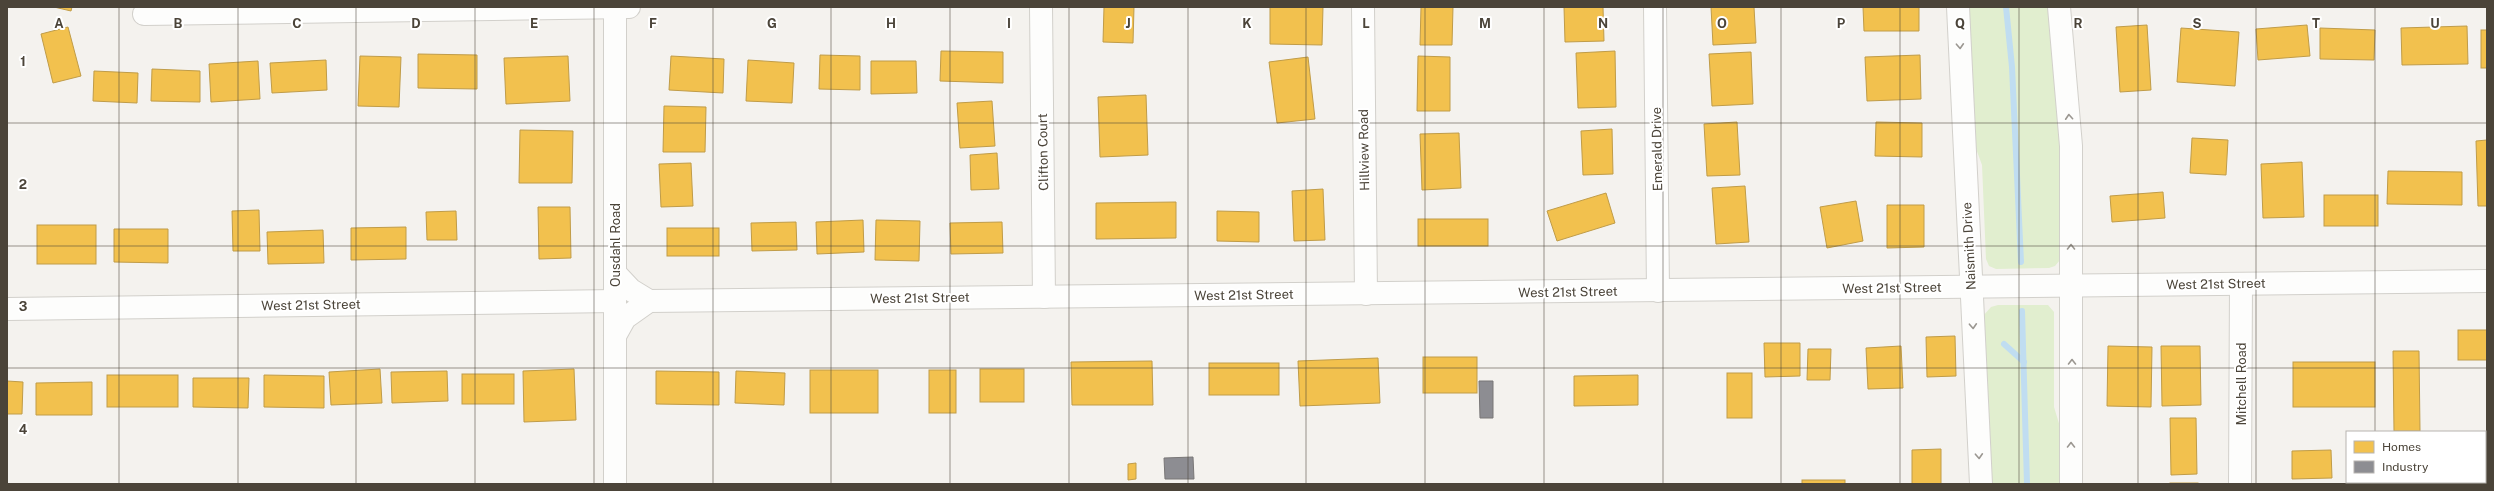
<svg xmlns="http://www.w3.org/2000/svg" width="2494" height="491" font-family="'Public Sans',sans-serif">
<rect width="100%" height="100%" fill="#f4f2ee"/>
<!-- green -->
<g fill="#e1eecf">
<path d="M1968 7H2049L2061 147 2060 260 2055 266 2049 268 1996 269 1989 266 1986 259 1982 165 1975 146Z"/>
<path d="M1998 305H2048L2054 312V407L2061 430V484H1990L1983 316 1991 307Z"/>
</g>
<!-- homes -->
<g fill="#f2c14e" stroke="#c09c48">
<path d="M54 7H72L71 11Z"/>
<path d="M1104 7H1134L1133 43 1103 42Z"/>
<path d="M1270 7H1323L1322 45 1270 44Z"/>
<path d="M1421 7H1453L1452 45H1420Z"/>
<path d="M1564 7H1603L1604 41 1565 42Z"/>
<path d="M1711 7H1754L1756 43 1713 45Z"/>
<path d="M1863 7H1919V31H1864Z"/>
<path d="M2147 25 2151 90 2120 92 2116 27Z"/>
<path d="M2307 25 2310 56 2258 60 2256 29Z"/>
<path d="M2467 26 2468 64 2402 65 2401 28Z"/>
<path d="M68 27 81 76 53 83 41 34Z"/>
<path d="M2181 28 2239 32 2235 86 2177 82Z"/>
<path d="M2320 28 2375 30 2374 60 2320 59Z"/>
<rect x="2481" y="30" width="6" height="38"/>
<path d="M941 51 1003 52V83L940 81Z"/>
<path d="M1615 51 1616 107 1578 108 1576 53Z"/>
<path d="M1751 52 1753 104 1712 106 1709 54Z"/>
<path d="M418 54 477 55V89L418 88Z"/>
<path d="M820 55 860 56V90L819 89Z"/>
<path d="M1920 55 1921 99 1867 101 1865 57Z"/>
<path d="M360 56 401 57 399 107 358 106Z"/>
<path d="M568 56 570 101 506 104 504 58Z"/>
<path d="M671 56 724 59 723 93 669 90Z"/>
<path d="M1418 56 1450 57V111H1417Z"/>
<path d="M1308 57 1315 119 1277 123 1269 62Z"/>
<path d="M326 60 327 90 272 93 270 63Z"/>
<path d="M748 60 794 63 792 103 746 101Z"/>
<path d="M258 61 260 99 211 102 209 64Z"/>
<path d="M871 61H916L917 93 871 94Z"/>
<path d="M152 69 200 71V102L151 101Z"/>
<path d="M94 71 138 73 137 103 93 101Z"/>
<path d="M1146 95 1148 155 1100 157 1098 97Z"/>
<path d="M992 101 995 146 960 148 957 103Z"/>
<path d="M664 106 706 107 705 152H663Z"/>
<path d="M1737 122 1740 175 1707 176 1704 124Z"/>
<path d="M1876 122 1922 123V157L1875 156Z"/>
<path d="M1612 129 1613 174 1583 175 1581 131Z"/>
<path d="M520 130 573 131 572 183H519Z"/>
<path d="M1459 133 1461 188 1422 190 1420 134Z"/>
<path d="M2192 138 2228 140 2226 175 2190 173Z"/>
<path d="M2487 140V206H2478L2476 141Z"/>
<path d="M997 153 999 189 971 190 970 155Z"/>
<path d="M2302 162 2304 217 2263 218 2261 164Z"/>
<path d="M691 163 693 206 661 207 659 164Z"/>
<path d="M2388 171 2462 172V205L2387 204Z"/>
<path d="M1745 186 1749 242 1716 244 1712 188Z"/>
<path d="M1323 189 1325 240 1294 241 1292 191Z"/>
<path d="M2163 192 2165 218 2112 222 2110 196Z"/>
<path d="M1606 193 1615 223 1557 241 1547 211Z"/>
<rect x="2324" y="195" width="54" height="31"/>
<path d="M1856 201 1863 241 1827 248 1820 207Z"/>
<path d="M1176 202V238L1096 239V203Z"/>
<path d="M1887 205H1924V247L1887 248Z"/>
<path d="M538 207H570L571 258 539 259Z"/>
<path d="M259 210 260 251H233L232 211Z"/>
<path d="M456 211 457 240H427L426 212Z"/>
<path d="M1217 211 1259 212V242L1217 241Z"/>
<rect x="1418" y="219" width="70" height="27"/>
<path d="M863 220 864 252 817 254 816 222Z"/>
<path d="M876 220 920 221 919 261 875 260Z"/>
<path d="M796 222 797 250 752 251 751 223Z"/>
<path d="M1002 222 1003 253 951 254 950 223Z"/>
<rect x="37" y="225" width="59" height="39"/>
<path d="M406 227V259L351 260V228Z"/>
<rect x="667" y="228" width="52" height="28"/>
<path d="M114 229H168V263L114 262Z"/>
<path d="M323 230 324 263 268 264 267 232Z"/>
<rect x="2458" y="330" width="29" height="30"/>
<path d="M1955 336 1956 376 1927 377 1926 337Z"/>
<path d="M1764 343H1800V376L1765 377Z"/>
<path d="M1901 346 1903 388 1868 389 1866 348Z"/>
<path d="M2108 346 2152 347 2151 407 2107 406Z"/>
<path d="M2161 346H2200L2201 405 2162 406Z"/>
<path d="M1808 349H1831L1830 380H1807Z"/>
<path d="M2393 351H2419L2420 431H2394Z"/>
<rect x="1423" y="357" width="54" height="36"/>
<path d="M1378 358 1380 403 1300 406 1298 361Z"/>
<path d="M1152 361 1153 405H1072L1071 362Z"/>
<rect x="2293" y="362" width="82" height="45"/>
<rect x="1209" y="363" width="70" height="32"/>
<path d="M380 369 382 403 331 405 329 372Z"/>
<path d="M574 369 576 420 524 422 523 371Z"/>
<rect x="980" y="369" width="44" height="33"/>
<rect x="810" y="370" width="68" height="43"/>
<rect x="929" y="370" width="27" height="43"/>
<path d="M447 371 448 401 392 403 391 372Z"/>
<path d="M656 371 719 372V405L656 404Z"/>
<path d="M736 371 785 373 784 405 735 403Z"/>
<rect x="1727" y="373" width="25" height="45"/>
<rect x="462" y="374" width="52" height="30"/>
<rect x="107" y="375" width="71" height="32"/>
<path d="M264 375 324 376V408L264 407Z"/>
<path d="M1638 375V405L1574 406V376Z"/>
<path d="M193 378H249L248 408 193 407Z"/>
<path d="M7 381 23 382 22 414H7Z"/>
<path d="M92 382V415H36V383Z"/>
<path d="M2170 418H2196L2197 474 2171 475Z"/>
<path d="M1941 449V484H1912V450Z"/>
<path d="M2331 450 2332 478 2292 479V451Z"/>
<path d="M1136 463V479L1128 480V464Z"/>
<rect x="1802" y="480" width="43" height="4"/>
<rect x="2170" y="483" width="28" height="1"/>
</g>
<!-- industry -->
<g fill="#8d8d92" stroke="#797777">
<path d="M1479 381H1493V418H1480Z"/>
<path d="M1193 457 1194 479H1165L1164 458Z"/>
</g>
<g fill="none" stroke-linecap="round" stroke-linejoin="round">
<!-- stream -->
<g stroke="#c0ddf1" stroke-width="6">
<path d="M2006 7 2012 67 2021 262"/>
<path d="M2022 311 2027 484"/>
<path d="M2004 344 2024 362"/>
</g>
<!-- minor casing -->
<g stroke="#d2d0cb" stroke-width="24">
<g id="minor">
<path d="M1041 7 1044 297"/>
<path d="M1363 7 1366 294"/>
<path d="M1655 7 1658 291"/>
<path d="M1958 7 1981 484"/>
<path d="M2059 7 2071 146V484"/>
<path d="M144 14 629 7"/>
<path d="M615 273 631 290 649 301 2487 281"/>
<path d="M7 309 615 301"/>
<path d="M615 336 625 318 649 301"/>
<path d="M615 484V7"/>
<path d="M2240 484 2241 284"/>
</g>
</g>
<!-- minor -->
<use href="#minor" stroke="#fdfdfc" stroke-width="22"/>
</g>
<!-- one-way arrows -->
<defs><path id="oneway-chevron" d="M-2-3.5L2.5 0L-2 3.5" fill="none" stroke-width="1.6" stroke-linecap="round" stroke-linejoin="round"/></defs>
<g stroke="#9b9791">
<use href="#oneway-chevron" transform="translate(1960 46) rotate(87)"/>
<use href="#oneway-chevron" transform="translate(2069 117) rotate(-94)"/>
<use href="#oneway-chevron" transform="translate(2071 247) rotate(-90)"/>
<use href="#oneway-chevron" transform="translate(1973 326) rotate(87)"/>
<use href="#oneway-chevron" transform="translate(2072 362) rotate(-90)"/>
<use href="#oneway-chevron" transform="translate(2071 445) rotate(-90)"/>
<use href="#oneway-chevron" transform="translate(1979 456) rotate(87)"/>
</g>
<!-- grid -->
<path fill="none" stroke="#4b4439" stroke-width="1" stroke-opacity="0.55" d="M119 7V484M238 7V484M356 7V484M475 7V484M594 7V484M713 7V484M831 7V484M950 7V484M1069 7V484M1188 7V484M1306 7V484M1425 7V484M1544 7V484M1663 7V484M1781 7V484M1900 7V484M2019 7V484M2138 7V484M2256 7V484M2375 7V432M7 123H2487M7 246H2487M7 368H2487M2375 482V484"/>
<g text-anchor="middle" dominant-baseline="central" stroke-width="4" stroke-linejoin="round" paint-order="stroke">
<!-- street labels -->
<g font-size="13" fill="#4b4439" stroke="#fff">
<text transform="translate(1657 149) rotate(-91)">Emerald Drive</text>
<text transform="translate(1364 150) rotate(-91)">Hillview Road</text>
<text transform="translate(1043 152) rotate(-91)">Clifton Court</text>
<text transform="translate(615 245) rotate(-90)">Ousdahl Road</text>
<text transform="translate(1969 246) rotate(-93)">Naismith Drive</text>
<text transform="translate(2216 284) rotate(-1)">West 21st Street</text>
<text transform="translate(1892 288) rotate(-1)">West 21st Street</text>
<text transform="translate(1568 292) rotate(-1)">West 21st Street</text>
<text transform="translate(1244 295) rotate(-1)">West 21st Street</text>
<text transform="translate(920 298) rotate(-1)">West 21st Street</text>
<text transform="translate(311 305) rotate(-1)">West 21st Street</text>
<text transform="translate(2241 384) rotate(-90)">Mitchell Road</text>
</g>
</g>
<g font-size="13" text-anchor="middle" font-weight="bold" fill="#4b4439" stroke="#fff" stroke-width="4" stroke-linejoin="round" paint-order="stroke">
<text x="59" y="28">A</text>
<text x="178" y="28">B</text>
<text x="297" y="28">C</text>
<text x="416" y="28">D</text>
<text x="534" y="28">E</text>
<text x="653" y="28">F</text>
<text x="772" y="28">G</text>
<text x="891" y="28">H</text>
<text x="1009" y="28">I</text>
<text x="1128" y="28">J</text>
<text x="1247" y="28">K</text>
<text x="1366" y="28">L</text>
<text x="1485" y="28">M</text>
<text x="1603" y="28">N</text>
<text x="1722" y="28">O</text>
<text x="1841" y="28">P</text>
<text x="1960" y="28">Q</text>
<text x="2078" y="28">R</text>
<text x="2197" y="28">S</text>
<text x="2316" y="28">T</text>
<text x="2435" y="28">U</text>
<text x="23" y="66">1</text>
<text x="23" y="189">2</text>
<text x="23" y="311">3</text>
<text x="23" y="434">4</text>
</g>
<!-- border -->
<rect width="2494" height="491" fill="none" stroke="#4b4439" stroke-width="16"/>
<!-- legend -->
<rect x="2346" y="431" width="140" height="52" fill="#ffffff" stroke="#b7b4b0"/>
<rect x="2354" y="441" width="20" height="12" fill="#f2c14e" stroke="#b7b4b0"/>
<text x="2382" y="451" font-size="12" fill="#4b4439">Homes</text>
<rect x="2354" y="461" width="20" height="12" fill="#8d8d92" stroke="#b7b4b0"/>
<text x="2382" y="471" font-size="12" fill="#4b4439">Industry</text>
</svg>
